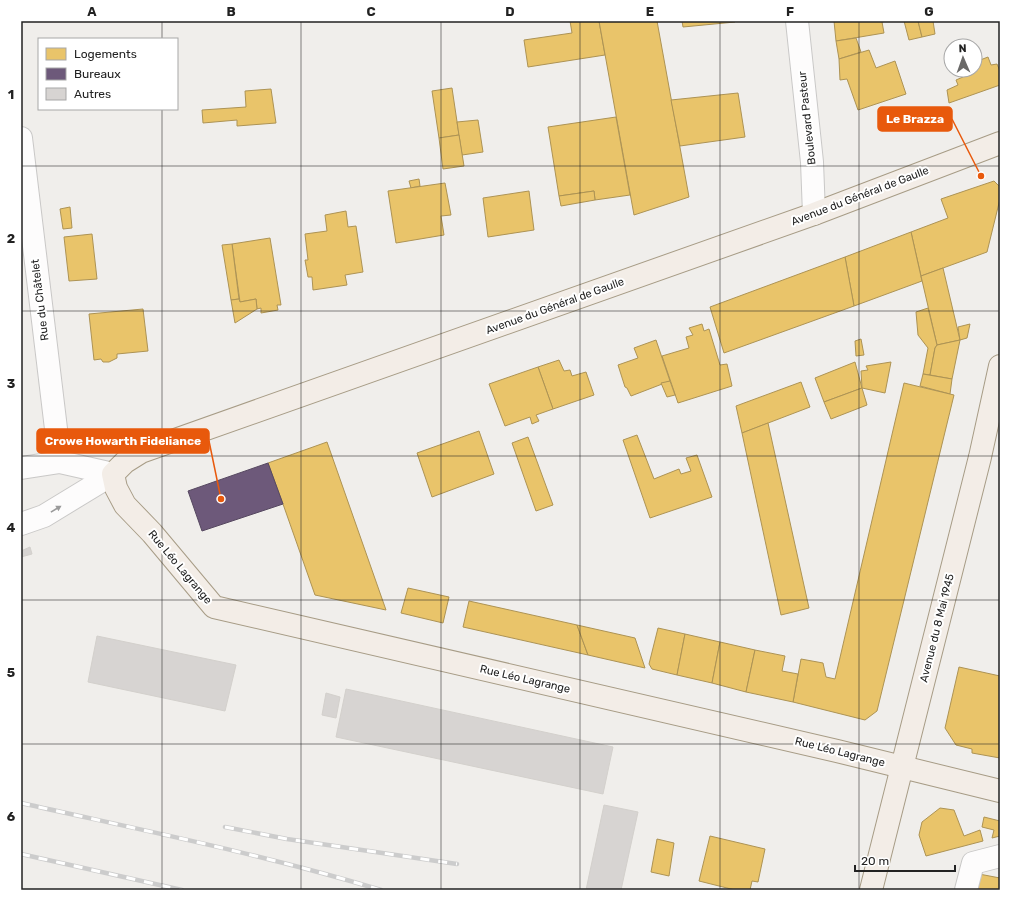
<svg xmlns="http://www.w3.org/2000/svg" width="1021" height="911" font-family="Rubik,sans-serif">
<rect width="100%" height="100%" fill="#f0eeeb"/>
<!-- homes -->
<g fill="#e9c46a" stroke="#ad9354">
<path d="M570 21H599L605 55 528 67 524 40 572 33Z"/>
<path d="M599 21H657L689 197 634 215Z"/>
<path d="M682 21H735V22L683 27Z"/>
<path d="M834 21H886L882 22 884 33 836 41Z"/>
<path d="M904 21H918L922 37 909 40Z"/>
<path d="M918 21H933L935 34 922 37Z"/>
<path d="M856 38 861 52 839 59 836 41Z"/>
<path d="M869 50 876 68 895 61 906 94 858 110 847 79 840 80 839 59Z"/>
<path d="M988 57 991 65 997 64 1000 71V85L949 103 947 90 958 85 956 80 963 77 961 70H975V62Z"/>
<path d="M452 88 459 135 439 138 432 91Z"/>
<path d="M271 89 276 123 237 126V120L203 123 202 110 246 107 245 91Z"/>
<path d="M738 93 745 137 680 146 671 100Z"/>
<path d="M616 117 630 195 595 200 594 191 559 196 548 127Z"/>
<path d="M478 120 483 152 462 155 457 122Z"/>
<path d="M459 135 464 166 443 169 439 138Z"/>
<path d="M419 179 420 186 411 188 409 181Z"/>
<path d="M994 181 1000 187V199L987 252 921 276 911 232 948 218 941 199Z"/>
<path d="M445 183 451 215 441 216 444 235 396 243 388 191Z"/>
<path d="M529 191 534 230 488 237 483 198Z"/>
<path d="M594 191 595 200 561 206 559 196Z"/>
<path d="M70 207 72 228 63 229 60 209Z"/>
<path d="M346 211 348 227 356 226 363 272 345 275 347 285 313 290 312 277H308L305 260H308L305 234 327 231 325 215Z"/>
<path d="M911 232 922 281 854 306 845 257Z"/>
<path d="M92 234 97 279 69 281 64 237Z"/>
<path d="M270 238 281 305H277L278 310 261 313V308L257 309 256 299 240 302 232 244Z"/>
<path d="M232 244 239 299 231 300 222 245Z"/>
<path d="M845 257 854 306 724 353 710 307Z"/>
<path d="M943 268 960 340 937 345 921 276Z"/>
<path d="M239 299 240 302 256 299 257 309 235 323 231 300Z"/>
<path d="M928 308 937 345 935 348 930 375 923 374 928 348 918 335 916 312Z"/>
<path d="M143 309 148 351 117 354V358L109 362H103L101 359 94 360 89 314Z"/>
<path d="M702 324 704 331 709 329 720 365 727 364 732 386 678 403 662 356 689 348 686 337 693 335 689 328Z"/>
<path d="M970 324 967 338 960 340 958 327Z"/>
<path d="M861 339 864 355 856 356 855 341Z"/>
<path d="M656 340 670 381 631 396 627 388 625 387 618 365 638 358 634 348Z"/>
<path d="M960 340 952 379 930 375 935 348 937 345Z"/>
<path d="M559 360 564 371 570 370 572 376 586 372 594 395 553 409 538 367Z"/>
<path d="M855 362 862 388 824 402 815 378Z"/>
<path d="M891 362 885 393 862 388 861 371 868 370 866 366Z"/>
<path d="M538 367 553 409 536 415 539 421 532 424 530 417 505 426 489 384Z"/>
<path d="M923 374 952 379 950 394 920 386Z"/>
<path d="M670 381 675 395 667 397 661 383Z"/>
<path d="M801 382 810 407 742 433 736 406Z"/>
<path d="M904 383 954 395 877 711 865 720 793 702 801 659 823 663 826 677 835 679Z"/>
<path d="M862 388 867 405 831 419 824 402Z"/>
<path d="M768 423 809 608 781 615 742 433Z"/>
<path d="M479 431 494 474 432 497 417 453Z"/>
<path d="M637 435 654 479 679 469 681 474 691 471 686 458 697 455 712 497 650 518 623 440Z"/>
<path d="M528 437 553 505 536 511 512 443Z"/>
<path d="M327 442 386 610 315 595 283 504 268 463Z"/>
<path d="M408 588 449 597 443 623 401 613Z"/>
<path d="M469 601 577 625 588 655 463 627Z"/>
<path d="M577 625 635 638 645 668 588 655Z"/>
<path d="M658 628 685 634 677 675 652 669 649 664Z"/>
<path d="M685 634 720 642 712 683 677 675Z"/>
<path d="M720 642 755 650 746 692 712 683Z"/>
<path d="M755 650 785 656 782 671 798 674 793 702 746 692Z"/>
<path d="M959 667 1000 676V758L972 753V749L956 745 945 728Z"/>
<path d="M940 808 954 810 964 836 980 830 983 841 926 856 919 835 922 822Z"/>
<path d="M984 817 1000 821V836L992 838 994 830 982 827Z"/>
<path d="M710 836 765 849 758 882 752 881 750 890H735L699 881Z"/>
<path d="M657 839 674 843 669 876 651 872Z"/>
<path d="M979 874 1000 878V890H976Z"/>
</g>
<!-- offices -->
<path fill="#6d597a" stroke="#564860" d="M268 463 283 504 202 531 188 491Z"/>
<!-- building -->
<g fill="#d7d4d2" stroke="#d3d0cc">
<path d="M30 547 32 554 21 557V551Z"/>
<path d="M97 636 236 665 225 711 88 682Z"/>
<path d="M346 689 613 747 603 794 336 737Z"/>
<path d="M326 693 340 697 336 718 322 715Z"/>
<path d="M604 805 638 812 621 890H586Z"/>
</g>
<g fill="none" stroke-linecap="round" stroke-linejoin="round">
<!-- minor casing -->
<g stroke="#c9c8c7" stroke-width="24">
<g id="minor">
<path d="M797 21 812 162 814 214"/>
<path d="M21 138 60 462"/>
<path d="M21 468 60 462 113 474"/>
<path d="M21 524 44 516 113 474"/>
<path d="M966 890 973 863 1000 856"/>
</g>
</g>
<!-- major casing -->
<g stroke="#a79c86" stroke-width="24">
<g id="major">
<path d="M1000 143 814 214 141 452 125 462 113 474 116 488 125 505 152 533 214 607 837 751 1000 791"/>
<path d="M871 890 980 457 1000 366"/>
</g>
</g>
<!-- minor -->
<use href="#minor" stroke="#fdfcfc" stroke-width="22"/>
<!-- major -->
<use href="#major" stroke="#f3ede7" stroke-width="22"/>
<!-- rail casing -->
<g stroke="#ccc" stroke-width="4.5">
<g id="rail">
<path d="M21 803C141 830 262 854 381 890"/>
<path d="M225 827 287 839 457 864"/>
<path d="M21 854 182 890"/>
</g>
</g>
<!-- rail -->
<use href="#rail" stroke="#fff" stroke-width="3" stroke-dasharray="9" stroke-linecap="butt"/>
</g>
<!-- one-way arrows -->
<defs><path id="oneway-solid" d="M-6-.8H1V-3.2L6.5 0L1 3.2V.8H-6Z"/></defs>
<use fill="#9a9a9a" href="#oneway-solid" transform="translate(56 509) rotate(-31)"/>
<!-- grid -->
<path fill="none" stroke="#222" stroke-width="1" stroke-opacity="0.55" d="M162 21V39M301 21V890M441 21V890M580 21V890M720 21V890M859 21V890M162 109V890M21 166H1000M21 311H1000M21 456H1000M21 600H1000M21 744H1000"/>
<g text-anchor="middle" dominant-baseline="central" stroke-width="4" stroke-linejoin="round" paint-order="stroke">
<!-- street labels -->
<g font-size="11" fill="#222" stroke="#fff">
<text transform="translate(807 118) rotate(-96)">Boulevard Pasteur</text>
<text transform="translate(860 196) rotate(-21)">Avenue du Général de Gaulle</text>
<text transform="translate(40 300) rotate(-97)">Rue du Châtelet</text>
<text transform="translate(555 306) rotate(-20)">Avenue du Général de Gaulle</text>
<text transform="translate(180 567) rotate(50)">Rue Léo Lagrange</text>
<text transform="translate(937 628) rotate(-76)">Avenue du 8 Mai 1945</text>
<text transform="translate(525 679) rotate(13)">Rue Léo Lagrange</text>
<text transform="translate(840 752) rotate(14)">Rue Léo Lagrange</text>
</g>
</g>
<!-- callouts -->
<path fill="none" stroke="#e8590c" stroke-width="1.5" d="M981 176L952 119M221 499L209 441"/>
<g fill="#e8590c" stroke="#fff" stroke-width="1.5">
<circle cx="981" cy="176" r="4"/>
<circle cx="221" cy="499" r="4"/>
</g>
<g fill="#e8590c" stroke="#e8590c" stroke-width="1.5">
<rect x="878" y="107" width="74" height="24" rx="4"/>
<rect x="37" y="429" width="172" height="24" rx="4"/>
</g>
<g font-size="12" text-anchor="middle" font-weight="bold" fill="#fff">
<text x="915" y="123">Le Brazza</text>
<text x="123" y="445">Crowe Howarth Fideliance</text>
</g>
<!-- border -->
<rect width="1021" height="911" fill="none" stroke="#ffffff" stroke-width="44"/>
<!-- legend -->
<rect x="38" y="38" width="140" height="72" fill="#ffffff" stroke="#a7a7a7"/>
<rect x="46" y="48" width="20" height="12" fill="#e9c46a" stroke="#a7a7a7"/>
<text x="74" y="58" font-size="12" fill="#222222">Logements</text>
<rect x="46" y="68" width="20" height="12" fill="#6d597a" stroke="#a7a7a7"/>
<text x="74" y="78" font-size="12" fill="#222222">Bureaux</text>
<rect x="46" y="88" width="20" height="12" fill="#d7d4d2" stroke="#a7a7a7"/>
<text x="74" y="98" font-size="12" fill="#222222">Autres</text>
<!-- north arrow -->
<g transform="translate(963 58) rotate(358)"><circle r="19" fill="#ffffff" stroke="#a7a7a7"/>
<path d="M0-3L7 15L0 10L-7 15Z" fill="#6a6968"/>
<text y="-6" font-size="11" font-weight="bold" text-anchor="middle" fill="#222222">N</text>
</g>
<!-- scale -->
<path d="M855 865v6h100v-6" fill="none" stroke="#222222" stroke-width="2"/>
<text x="861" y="865" font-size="12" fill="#222222" stroke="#ffffff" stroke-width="3" paint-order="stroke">20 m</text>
<rect x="22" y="22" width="977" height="867" fill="none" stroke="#222" stroke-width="1.5"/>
<g font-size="13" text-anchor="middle" font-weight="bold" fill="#222">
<text x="92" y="16">A</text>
<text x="231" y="16">B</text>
<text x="371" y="16">C</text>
<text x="510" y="16">D</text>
<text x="650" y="16">E</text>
<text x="790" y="16">F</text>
<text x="929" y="16">G</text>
<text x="11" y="99">1</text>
<text x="11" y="243">2</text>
<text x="11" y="388">3</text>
<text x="11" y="532">4</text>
<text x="11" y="677">5</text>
<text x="11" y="821">6</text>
</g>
</svg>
